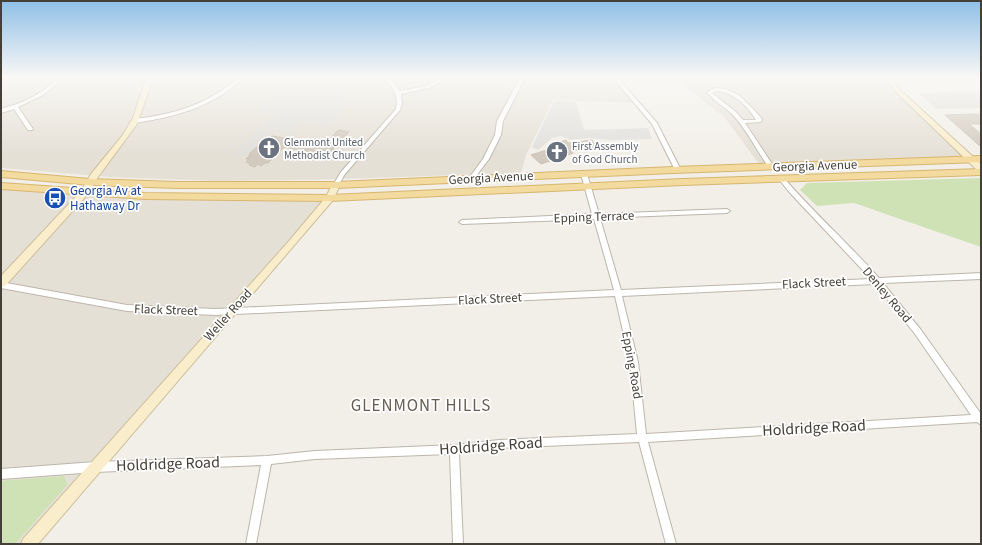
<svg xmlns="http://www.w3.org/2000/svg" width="982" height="545" font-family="'Source Sans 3',sans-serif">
<rect width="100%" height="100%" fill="#f2efe8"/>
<!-- residential -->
<g fill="#e5e0d6">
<path d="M1 78H615L634 103 553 100 526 155 521 173 311 180 216 181 110 177 1 168Z"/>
<path d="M675 78H888L969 159 762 168 725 118Z"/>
<path d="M1 186 85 192 330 198 28 544H1Z"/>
</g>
<!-- green -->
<g fill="#cfe2b5">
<path d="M981 178V247L854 203 817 206 800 190 807 183Z"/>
<path d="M64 476 68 484 15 544H1V481Z"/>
</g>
<!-- parking -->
<g fill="#e1dfdc">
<path d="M293 78H321L335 83 339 85 343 93 352 101 328 126 303 121 289 134 278 132 281 128 276 127 247 155 234 153 261 127H264L276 116 257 111 263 107 259 105Z"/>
<path d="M981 91V108L936 109 919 93Z"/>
<path d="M554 101 576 102 584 130 648 128 652 139 610 140 589 138 570 140 561 136 552 138 538 150 532 147Z"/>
</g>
<!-- building -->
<g fill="#d2cabe" stroke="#ccc2b2">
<path d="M978 114 981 116V124H969L981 134V147L945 115Z"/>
<path d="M340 130 349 132 333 149 336 150 331 156 284 147 268 163H265L261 166 258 164 255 167 249 165 250 163 246 162 249 159H246L250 155 249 154 262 142 273 136 288 139 286 141 322 148 337 131Z"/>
<path d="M566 140 568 143 592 140 596 147 572 151 573 153 541 164 531 155 553 148 550 145Z"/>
</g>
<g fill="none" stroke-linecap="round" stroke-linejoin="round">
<!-- street casing -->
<g stroke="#bcb6ab" stroke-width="2">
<g id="street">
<path d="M59 78H64L43 95 18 107 33 129 32 130H28L14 109 1 113V109C23 103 42 94 59 78Z"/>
<path d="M238 78H243C213 107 175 117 135 123L132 121 135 119C175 114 207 105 238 78Z"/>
<path d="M383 78H389L391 80 400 91 426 86 441 78H448L429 88 401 94 402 104 400 110 345 174 338 186H334L333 185 341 172 396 109C399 95 393 87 383 78Z"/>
<path d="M520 78H525L503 121 501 135 489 159 473 180H469V178L483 159 495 135 497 121Z"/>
<path d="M613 78H618L657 123 681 170 680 171 678 172 675 170 652 124Z"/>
<path d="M716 88 725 89 739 95 757 113 762 119 761 122 745 123 774 167 773 168H769C758 152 745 127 732 114 724 106 713 101 707 92ZM717 91C733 92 748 106 756 120H743L736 112 712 93Z"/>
<path d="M584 172 587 174 599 214 727 209 730 211 727 213 600 218 621 290 871 279 790 193 778 178 781 176 783 177C813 212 848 243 879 278L981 273V279L883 283 921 330 981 414V425L977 422 648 442 676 544H666L639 442 499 448 459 453 463 544H453L450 454 315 459 271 464 256 544H246L261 465 95 472 1 479V469L95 462 267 456 315 451 454 445 499 440 637 434 630 362 615 296 216 315 127 311 1 288V282L127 305 216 309 614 290 594 219 462 224 459 222 462 220 592 214 581 174ZM875 284 915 334 971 415 646 434 638 362 622 296Z"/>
</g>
</g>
<!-- secondary casing -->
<g stroke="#cdbf9c" stroke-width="2">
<g id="secondary">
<path d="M146 78H153L137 124 98 177 88 194 5 286 1 287V276L81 191 91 174 122 136 133 118Z"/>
<path d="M885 78H892L900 90 981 164V172L978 171 896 92Z"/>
<path d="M336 182 340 185 333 200 38 544H21L23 539 289 241 326 197 333 183Z"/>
</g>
</g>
<!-- primary casing -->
<g stroke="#d7b671" stroke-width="2">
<g id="primary">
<path d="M981 156V162L673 173 336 188H178L90 185 1 177V171L90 179 178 182H336L673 167Z"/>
<path d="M981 169V175L683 185 330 201 145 199 1 189V183L145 193 330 195 683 179Z"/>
</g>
</g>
<!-- street -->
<use href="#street" fill="#fff" fill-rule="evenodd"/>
<!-- secondary -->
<use href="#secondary" fill="#f9edcb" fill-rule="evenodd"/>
<!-- primary -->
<use href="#primary" fill="#f3da9f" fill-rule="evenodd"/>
</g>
<!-- sky -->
<linearGradient id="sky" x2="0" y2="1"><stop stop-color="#8fbfe8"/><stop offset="0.5" stop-color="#f9f8f5"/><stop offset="1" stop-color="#f9f8f5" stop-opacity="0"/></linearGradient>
<rect width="982" height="155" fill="url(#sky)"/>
<!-- icons -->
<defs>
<g id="church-disc" transform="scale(1.15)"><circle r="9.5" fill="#6b7280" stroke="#fff"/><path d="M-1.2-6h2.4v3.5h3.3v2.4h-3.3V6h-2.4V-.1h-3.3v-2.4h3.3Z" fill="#fff"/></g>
<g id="bus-disc" transform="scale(1.15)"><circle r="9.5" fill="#1a4fb4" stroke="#fff"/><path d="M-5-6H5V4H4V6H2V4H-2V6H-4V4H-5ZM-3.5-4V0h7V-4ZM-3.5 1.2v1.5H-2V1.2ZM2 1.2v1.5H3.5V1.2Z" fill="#fff"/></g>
</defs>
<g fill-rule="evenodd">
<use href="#church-disc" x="269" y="148"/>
<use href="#church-disc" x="557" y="152"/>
<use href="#bus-disc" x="55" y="198"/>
</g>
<g text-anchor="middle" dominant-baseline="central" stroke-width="3.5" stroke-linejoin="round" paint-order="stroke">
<!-- far-worship labels -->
<g font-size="11" fill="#5b616d" stroke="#fff" text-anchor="start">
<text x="284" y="142">Glenmont United<tspan x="284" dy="13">Methodist Church</tspan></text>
<text x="572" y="146">First Assembly<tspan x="572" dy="13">of God Church</tspan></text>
</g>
<!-- street labels -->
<g font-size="13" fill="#443f37" stroke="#fff">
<text transform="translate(815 166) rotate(-2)">Georgia Avenue</text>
<text transform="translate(491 178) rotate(-3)">Georgia Avenue</text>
<text transform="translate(594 217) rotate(-2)">Epping Terrace</text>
<text transform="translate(814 283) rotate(-3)">Flack Street</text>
<text transform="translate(887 295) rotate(50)">Denley Road</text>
<text transform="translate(490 299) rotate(-3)">Flack Street</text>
<text transform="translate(166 310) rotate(2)">Flack Street</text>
<text transform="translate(228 315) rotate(-48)">Weller Road</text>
<text transform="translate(632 365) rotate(80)">Epping Road</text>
</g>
<!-- transit labels -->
<g font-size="13" fill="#164399" stroke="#fff" text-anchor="start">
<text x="70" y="191">Georgia Av at<tspan x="70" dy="15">Hathaway Dr</tspan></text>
</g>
<!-- near-street labels -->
<g font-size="16" fill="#443f37" stroke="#fff">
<text transform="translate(814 428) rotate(-3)">Holdridge Road</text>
<text transform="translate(491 446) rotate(-4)">Holdridge Road</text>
<text transform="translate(168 464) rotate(-2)">Holdridge Road</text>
</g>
<!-- near-neighbourhood labels -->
<g font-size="17" letter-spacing="1" fill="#665d50" stroke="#fff">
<text x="421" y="406">GLENMONT HILLS</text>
</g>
</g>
<!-- border -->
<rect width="982" height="545" fill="none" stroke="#443f37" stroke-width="4"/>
</svg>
